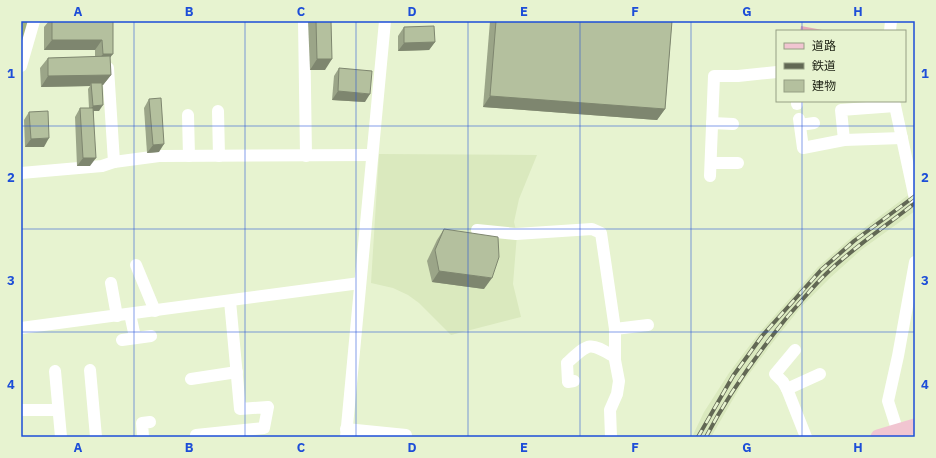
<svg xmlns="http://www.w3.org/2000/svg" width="936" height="458" font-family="'IBM Plex Sans','Noto Sans JP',sans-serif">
<rect width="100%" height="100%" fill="#e7f3d0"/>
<!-- built -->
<g fill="#dae9be">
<path d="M379 154 537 155 519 199 514 222 517 234 513 284 521 317 451 335 419 303 408 295 393 288 371 283Z"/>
<path d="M915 190V211L861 250 831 277 801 307 773 342 743 382 711 437H692L704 412 729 373 759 333 818 267 851 238Z"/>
</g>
<!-- green -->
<path fill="#e5a9b8" d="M801 26 828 31H800Z"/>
<!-- water -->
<path fill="#a1b27e" d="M21 21H30L21 53Z"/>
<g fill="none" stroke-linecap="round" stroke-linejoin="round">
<!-- minor -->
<g stroke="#fff" stroke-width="12">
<path d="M304 21 306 156"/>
<path d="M890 31 891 21"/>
<path d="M21 66 34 21"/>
<path d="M108 68 114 162"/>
<path d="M797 101V104"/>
<path d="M894 101 915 199"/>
<path d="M218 111 219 156"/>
<path d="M188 115 189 156"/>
<path d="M799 119 803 148 844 140 902 138"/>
<path d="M712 123 733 124"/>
<path d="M800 125 814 123"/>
<path d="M844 140 841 110 895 106"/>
<path d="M711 163H738"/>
<path d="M21 173 102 166 114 162 159 156 372 155"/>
<path d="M710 176 714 76H738L777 72"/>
<path d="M477 230 516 234 592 229 601 233 615 329V360L619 381 617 394 610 410 611 437"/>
<path d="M136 265 155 311"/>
<path d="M111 283 117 316"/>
<path d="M130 314 135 337"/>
<path d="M21 328 360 283"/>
<path d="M615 329 648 325"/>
<path d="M122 340 151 336"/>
<path d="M90 370 96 437"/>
<path d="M55 371 61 437"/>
<path d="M191 379 237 372"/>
<path d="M574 381 568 382 567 363C590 342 589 342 615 357"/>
<path d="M787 389 783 382 775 374 795 350"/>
<path d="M21 410H58"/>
<path d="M346 429 406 435"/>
<path d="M196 435 264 428 268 407 240 409 230 301"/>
<path d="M143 437 142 423 150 422"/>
<path d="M346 437 385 21"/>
<path d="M806 437 787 389 820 374"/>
<path d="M902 437 896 426 888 401 898 356 915 262"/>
</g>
<!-- major -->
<path stroke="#f1c5d1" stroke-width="15" d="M878 437 915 426"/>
<!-- rail casing -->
<g stroke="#626854" stroke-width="4">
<g id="rail">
<path d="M698 437 733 376 762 336 821 270 854 241 915 196"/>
<path d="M706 437C729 393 757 354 788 316 801 302 813 286 827 273 854 247 886 226 915 203"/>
</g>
</g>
<!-- rail -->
<use href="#rail" stroke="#e7f3d0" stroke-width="2.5" stroke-dasharray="8" stroke-linecap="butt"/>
</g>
<!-- wall -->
<g fill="#9ba588">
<path d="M49 21H113L110 57 111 75 103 85H102L99 111H94L90 166H77L75 117 80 108H89L88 89 90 86 41 87 40 68 48 58 95 57V50H44V27Z"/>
<path d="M308 21H331L325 70H310Z"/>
<path d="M490 21H672L665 109 657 120 483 107Z"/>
<path d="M404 27 435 42 429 50 398 51V36Z"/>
<path d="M339 68 365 102 332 100 334 76Z"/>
<path d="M149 99 159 152 147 153 144 108Z"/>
<path d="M29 112 44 147H25L24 120Z"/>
<path d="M444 229 484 289 432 282 427 261 437 240Z"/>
</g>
<!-- shaded-wall -->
<g fill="#7e866f">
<path d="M52 40H102L95 50H44Z"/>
<path d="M435 42 429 50 398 51 404 43Z"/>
<path d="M103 54H113L105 64H95Z"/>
<path d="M317 59H332L325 70H310Z"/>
<path d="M111 75 103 85H92L91 83 90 86 41 87 48 76Z"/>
<path d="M338 91 370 94 365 102 332 100Z"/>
<path d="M490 96 665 109 657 120 483 107Z"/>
<path d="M103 105 99 111H89L93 106Z"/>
<path d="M49 138 44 147H25L31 139Z"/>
<path d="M164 144 159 152 147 153 153 145Z"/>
<path d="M83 158H96L90 166H77Z"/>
<path d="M439 271 492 278 484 289 432 282Z"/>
</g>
<!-- building -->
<g fill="#b4c09e" stroke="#7e866f">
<path d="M52 21H113V54H103L102 40H52Z"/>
<path d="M316 21H331L332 59H317Z"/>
<path d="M496 21H672L665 109 490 96Z"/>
<path d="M434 26 435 42 404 43V27Z"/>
<path d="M110 56 111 75 48 76V58Z"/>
<path d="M339 68 372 71 370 94 338 91Z"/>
<path d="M91 83H102L103 105 93 106Z"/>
<path d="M161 98 164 144 153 145 149 99Z"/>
<path d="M80 108H93L96 158H83Z"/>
<path d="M48 111 49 138 31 139 29 112Z"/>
<path d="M444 229 498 237 499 257 492 278 439 271 435 250Z"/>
</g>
<!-- grid -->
<path fill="none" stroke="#1d4ed8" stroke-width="1" stroke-opacity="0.55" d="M134 21V437M245 21V437M356 21V437M468 21V437M580 21V437M691 21V437M802 21V31M802 101V437M21 126H915M21 229H915M21 332H915"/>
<!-- border -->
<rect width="936" height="458" fill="none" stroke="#e7f3d0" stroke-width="44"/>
<!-- legend -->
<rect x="776" y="30" width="130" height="72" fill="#e7f3d0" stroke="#969f84"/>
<rect x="784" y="43" width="20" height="6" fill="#f1c5d1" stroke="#969f84"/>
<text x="812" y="50" font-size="12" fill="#1c2013">道路</text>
<rect x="784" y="63" width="20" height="6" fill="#626854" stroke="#969f84"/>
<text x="812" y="70" font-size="12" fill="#1c2013">鉄道</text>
<rect x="784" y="80" width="20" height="12" fill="#b4c09e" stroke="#969f84"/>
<text x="812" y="90" font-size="12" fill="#1c2013">建物</text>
<rect x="22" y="22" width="892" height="414" fill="none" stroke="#1d4ed8" stroke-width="1.5"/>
<g font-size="13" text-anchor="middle" font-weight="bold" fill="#1d4ed8">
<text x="78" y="16">A</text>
<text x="189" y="16">B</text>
<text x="301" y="16">C</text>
<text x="412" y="16">D</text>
<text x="524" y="16">E</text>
<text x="635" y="16">F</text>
<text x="747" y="16">G</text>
<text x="858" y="16">H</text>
<text x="11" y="78">1</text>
<text x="925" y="78">1</text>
<text x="11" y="182">2</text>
<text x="925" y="182">2</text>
<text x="11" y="285">3</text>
<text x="925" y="285">3</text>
<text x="11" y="389">4</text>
<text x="925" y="389">4</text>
<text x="78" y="452">A</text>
<text x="189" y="452">B</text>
<text x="301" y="452">C</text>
<text x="412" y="452">D</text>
<text x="524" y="452">E</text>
<text x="635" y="452">F</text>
<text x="747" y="452">G</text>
<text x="858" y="452">H</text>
</g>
</svg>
